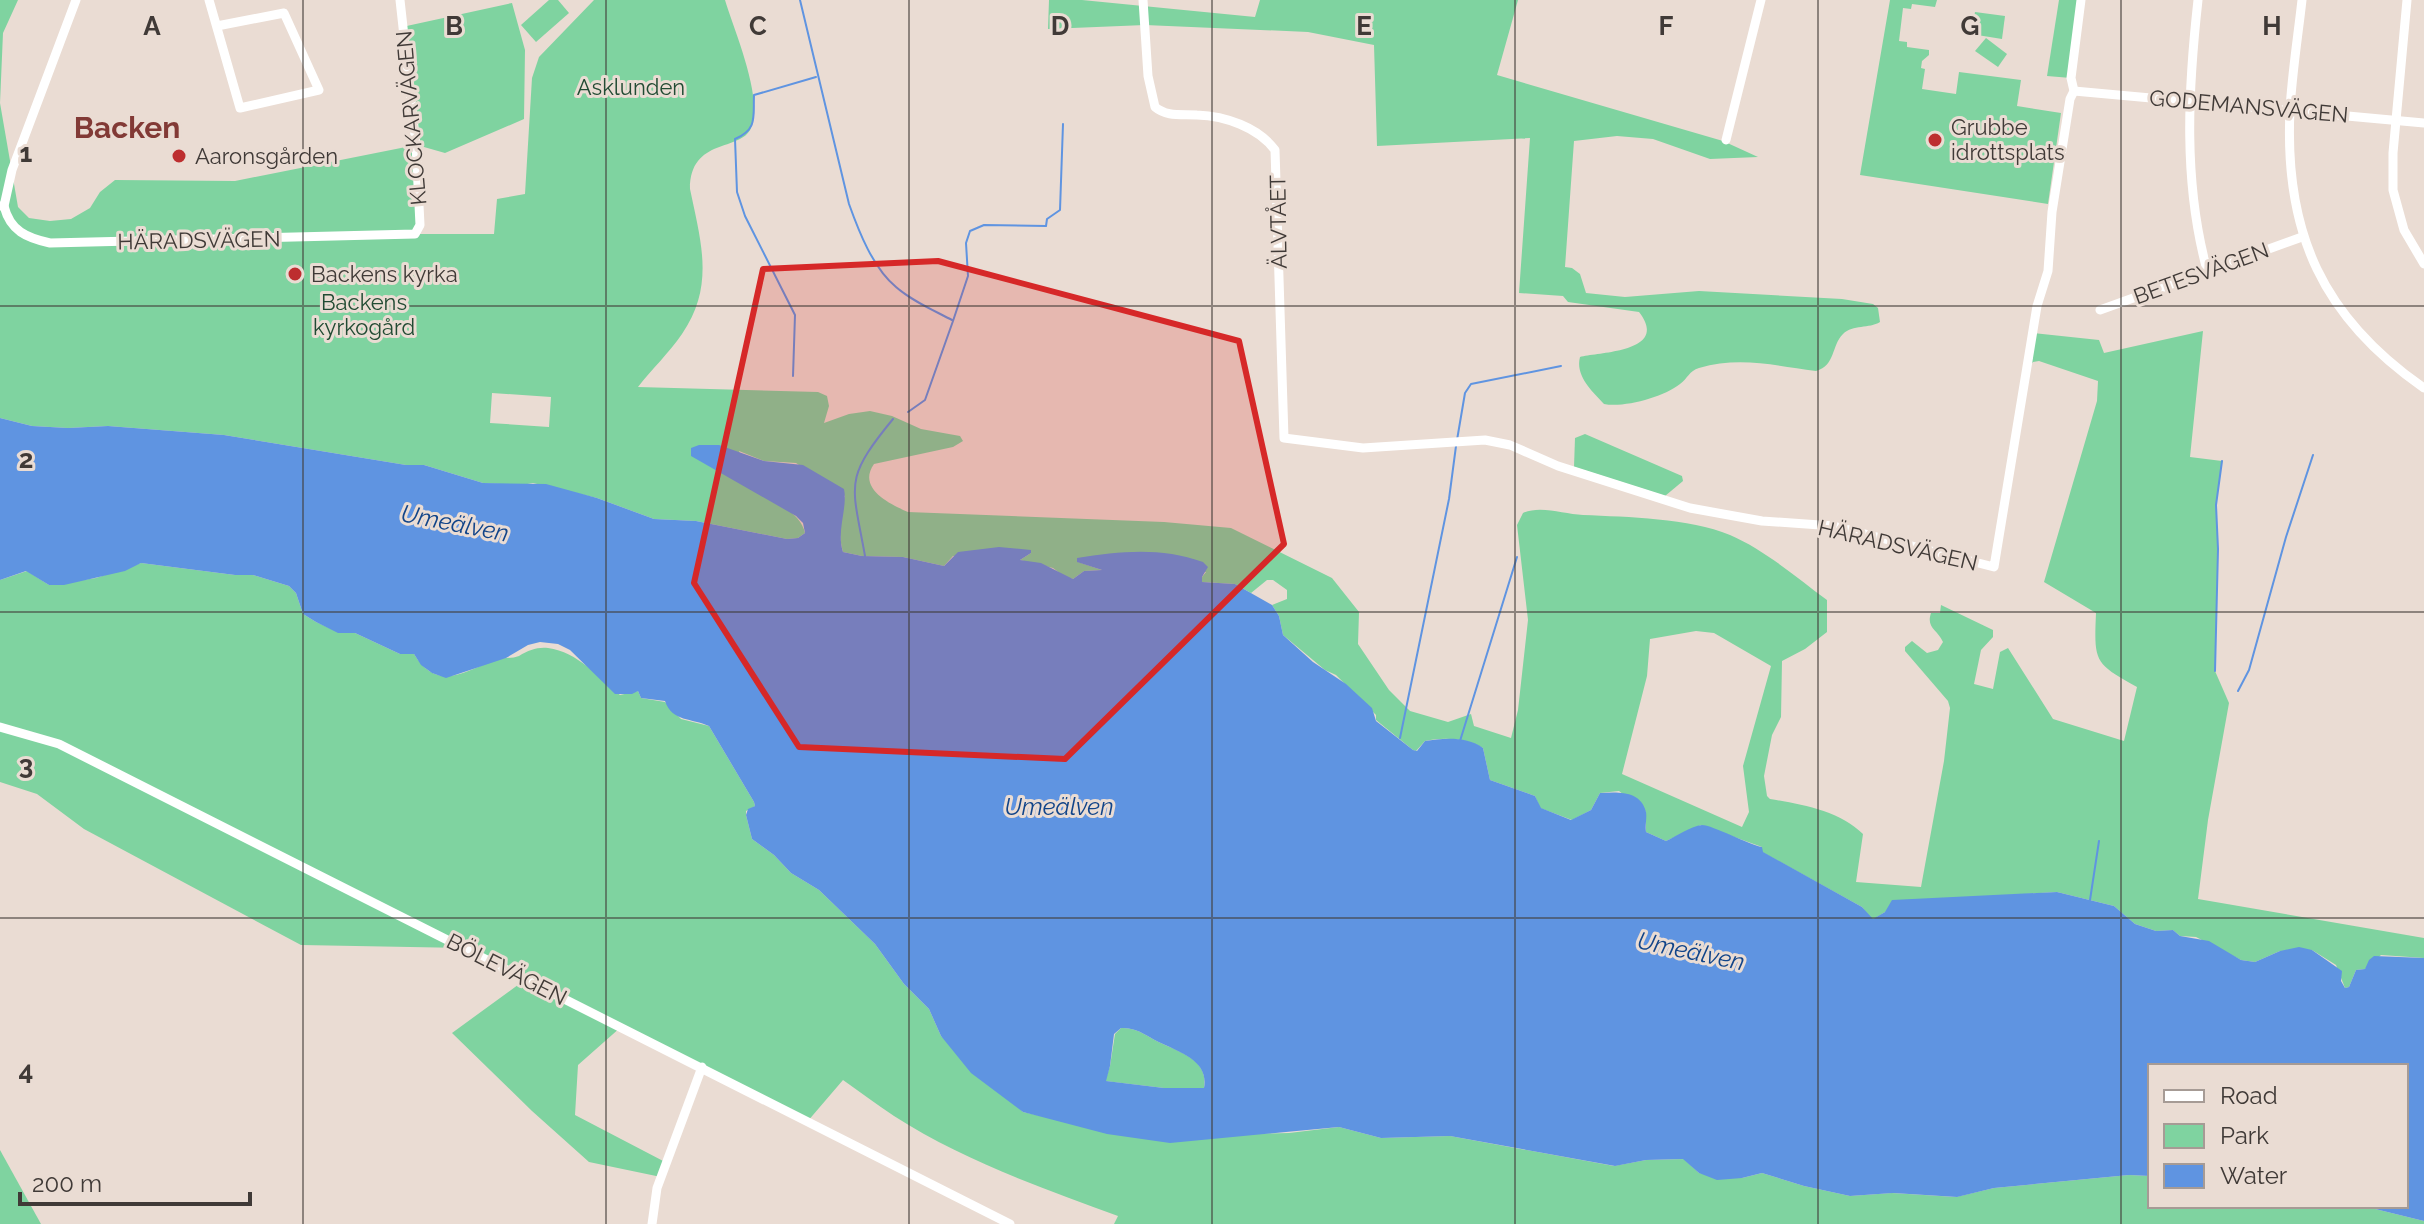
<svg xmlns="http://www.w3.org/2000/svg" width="2424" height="1224" font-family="Raleway,sans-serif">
<rect width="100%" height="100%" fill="#eadcd3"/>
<!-- green -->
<g fill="#7fd3a0" fill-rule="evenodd">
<path d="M0 0H18L3 33 0 103 18 207 29 218 50 221 71 219 90 208 100 192 115 180 235 181 416 145 402 27 512 3 525 50 524 119 445 153 417 145 416 234H494L497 199 525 194 532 78 539 57 594 0H725C734 30 764 99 751 128 741 152 690 137 690 189 701 242 715 286 682 334 669 353 652 369 638 387L818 392 827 396 829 406 824 423 849 414 870 411 892 416 921 429 960 436 963 441 953 447 874 464C857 488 889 504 908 512L1164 522 1231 528 1332 578 1359 612 1358 644 1389 690 1410 711 1448 722 1471 714 1474 726 1511 738 1518 710 1528 620 1517 525 1523 513C1540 505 1564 514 1583 515 1628 517 1689 518 1730 535 1765 550 1797 578 1827 600V632L1805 649 1782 661 1781 717 1772 735 1764 776 1767 796 1770 799C1801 804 1840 811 1863 834L1856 882 1921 887 1944 761 1950 708 1948 701 1905 651V647L1912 641 1927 653 1938 650 1943 642C1937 629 1926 628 1931 613H1940L1941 605 1993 630V637L1981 650 1974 684 1993 689 2000 652 2008 648 2053 719 2124 741 2137 687C2094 663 2094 662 2096 613L2044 582 2097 401 2098 381 2039 361 2033 362 2029 367 2033 333 2099 340 2104 353 2203 331 2190 457 2222 461 2216 505 2218 549 2215 671 2229 703 2208 820 2198 899 2424 938V958L2381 955 2365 969 2356 970 2349 987 2345 988 2336 965 2312 950 2280 951 2255 962 2241 960 2196 937 2180 936 2173 930 2156 931 2135 924 2114 906 2057 892 2009 895 1885 912 1872 920 1862 907 1762 852V847L1701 825 1666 841 1646 832V812L1619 791 1600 793 1591 810 1572 820 1540 808 1535 796 1490 780 1483 748C1465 738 1445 737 1425 741L1416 751 1413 750 1376 720V715L1336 675 1325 670 1283 635 1279 616 1272 605 1287 599V590L1273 580H1267L1251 593 1235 584 1202 582V577L1206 572 1078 562 1102 570 1084 571 1073 579 1065 577 1053 568 1020 560 1031 553 953 556 944 566 903 557 862 556 843 552C838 536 840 513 845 496L796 463 764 461 739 451 751 489C770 501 800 510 805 533L798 538 787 539 696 521 654 519 597 498 533 483 522 485 483 483 424 465H406L224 435 108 426 68 428 32 426 0 418ZM492 393 551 397 549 427 490 423ZM1696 631 1714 633 1771 666 1743 766 1749 812 1742 827 1622 774 1647 676 1650 639Z"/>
<path d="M549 0H558L569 13 536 42 521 25Z"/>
<path d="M1049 0H1082L1255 17 1260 0H1518L1497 75 1723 141 1758 157 1710 159 1653 139 1617 136 1574 141 1565 267 1572 268 1580 274 1586 293 1625 297 1699 291 1842 299 1873 304 1878 308 1880 322C1869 329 1853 324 1843 334 1831 346 1836 365 1816 371 1776 366 1740 356 1699 368 1689 371 1688 378 1680 384 1664 397 1624 408 1604 404 1592 391 1575 376 1580 357 1601 352 1670 352 1639 312L1568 302 1563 296 1519 293 1530 138 1377 146 1374 45 1308 32 1145 25 1048 29Z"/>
<path d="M1890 0H1937L1935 7 1912 4 1911 9 1903 8 1899 41 1907 42V47L1929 50V55L1922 61 1921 68 1925 69 1922 89 1956 94 1959 72 2021 80 2017 106 2061 113 2048 204 1860 175Z"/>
<path d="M2059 0H2081L2071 78 2047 76Z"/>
<path d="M1975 12 2005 16 2002 39 1971 34Z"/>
<path d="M1986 38 2007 54 1998 67 1975 51Z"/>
<path d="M1585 434 1682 476 1683 481 1665 496 1574 467 1575 438Z"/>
<path d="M141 563 235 575H253L289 586 296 593 303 614 316 622 338 632 355 633 400 654H414C437 692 464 672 495 660 503 657 512 659 519 656 529 650 537 647 548 648 578 652 598 677 620 695L638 691 641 698 665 702 681 719 709 726 754 802 755 806 746 811V815L752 839 774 855 791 873 819 890 875 944 904 984 929 1009 941 1036 1023 1112 1055 1119 1239 1134 1289 1133 1339 1127 1381 1138 1450 1136 1614 1166 1646 1160 1684 1159 1699 1173 1742 1178 1762 1173 1804 1186 1850 1196 1892 1193 1956 1197 1994 1188 2129 1175 2150 1176V1206H2363L2424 1221V1224H1114L1118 1216C1042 1188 962 1160 894 1116 876 1104 860 1092 843 1080L807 1122 621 1027 578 1065 575 1115 667 1163 661 1177 589 1162 532 1111 452 1033 526 979 465 948 301 945 84 829 37 794 0 782V580L27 571 49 585 96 578Z"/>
<path d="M1121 1028C1138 1027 1149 1038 1163 1044 1182 1053 1209 1061 1204 1088H1164L1105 1081 1110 1066 1115 1034Z"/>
<path d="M0 1150 41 1224H0Z"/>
</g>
<!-- water -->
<path fill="#5f94e1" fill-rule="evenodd" d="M0 418 32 426 68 428 108 426 224 435 406 465H424L483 483 546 484 597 498 654 519 696 521 787 539 798 538 805 533 803 523 796 516 691 456V448L699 445H719L764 461 803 465 844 489C848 508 836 531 843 552L862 556 903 557 944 566 958 552 999 547 1031 550V553L1020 560 1041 563 1073 579 1084 571 1102 570 1077 562V558C1121 551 1161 547 1203 562L1208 567 1202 577V582L1235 584 1272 605 1279 616 1283 635 1313 662 1346 684 1372 708 1376 721 1413 750 1417 751 1425 741C1443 738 1467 736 1483 748L1490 780 1535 796 1541 808 1571 820 1591 810 1600 793C1617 792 1641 790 1646 812 1647 818 1645 825 1646 832L1666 841C1677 836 1691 826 1702 825 1712 825 1750 845 1762 847L1763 852 1862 907 1873 919 1885 912 1892 900 2057 892 2114 906 2135 924 2156 931 2173 930 2180 936 2209 941 2241 960 2255 962 2280 951 2299 947 2312 950 2342 971 2341 981 2345 988 2349 987 2356 970 2365 969 2369 960 2374 956 2424 958V1221L2363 1206H2406V1066H2150V1176L2129 1175 1994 1188 1957 1197 1893 1193 1850 1196 1804 1186 1762 1173 1742 1178 1717 1180 1699 1173 1683 1159 1646 1160 1615 1166 1450 1136 1381 1138 1339 1127 1170 1143 1107 1134 1023 1112 971 1073 941 1036 929 1009 904 984 875 944 819 890 791 873 774 855 752 839 746 815 748 809 755 806 754 802 709 726C692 718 672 722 665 701L641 698 638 691 632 694H615L570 650 558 644 540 642 528 645 506 658 446 678 432 673 421 665 414 654H400L355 633H338L316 622 303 614 296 593 289 586 253 575H235L141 563 125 571 64 585H49L26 571 0 580ZM1121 1028C1138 1027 1149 1038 1163 1044 1182 1053 1209 1062 1204 1088H1164L1106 1081 1110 1066 1114 1034Z"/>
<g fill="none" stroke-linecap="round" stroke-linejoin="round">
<!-- stream -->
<g stroke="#5f94e1" stroke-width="2">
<path d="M800 0 849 204C859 232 873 268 896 287 912 301 933 310 952 320"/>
<path d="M793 376 795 315 745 216 737 192 735 139C758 129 753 117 754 95L816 77"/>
<path d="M908 412 925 400 953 321 968 276 966 243 970 231 984 225 1046 226 1047 219 1060 210 1063 124"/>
<path d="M1457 440 1465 393 1471 384 1561 366"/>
<path d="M865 556C852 483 843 480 893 419"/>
<path d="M2215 671 2218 549 2216 505 2222 461"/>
<path d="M2238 691 2249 670 2286 537 2313 455"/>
<path d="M1400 738 1449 499 1456 446"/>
<path d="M1460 741 1517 557"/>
<path d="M2090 900 2099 841"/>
</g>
<!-- minor -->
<g stroke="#fff" stroke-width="9">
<path d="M209 0 240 108 319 90 284 13 217 26"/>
<path d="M1143 0 1148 76 1155 107C1167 117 1181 114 1197 115 1225 116 1258 127 1275 150L1284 438 1363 448 1485 440 1510 445 1558 466 1690 508 1762 521 1834 526 1994 567 2037 306 2048 271 2052 212 2070 99 2074 91 2071 78 2081 0"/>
<path d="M2198 0C2188 90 2183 182 2207 270"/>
<path d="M2302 0C2298 36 2292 73 2290 110 2284 233 2323 318 2424 388"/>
<path d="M2407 0 2393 153V190L2404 230 2424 264"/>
<path d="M2074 91 2424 123"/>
<path d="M1726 140 1761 0"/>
<path d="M0 206H4C10 231 27 238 50 243L415 234 420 225 416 145 400 0"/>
<path d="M4 206 12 170 76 0"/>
<path d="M2100 310 2302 237"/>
<path d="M0 727 59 744 1010 1224"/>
<path d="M652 1224 657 1188 702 1067"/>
</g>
</g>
<!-- marked area -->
<path fill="#d62828" fill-opacity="0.2" stroke="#d62828" stroke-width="6" stroke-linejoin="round" d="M938 261 1239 341 1284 544 1065 759 799 747 694 583 763 269Z"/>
<!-- grid -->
<path fill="none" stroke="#403a37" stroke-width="2" stroke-opacity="0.55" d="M303 0V1224M606 0V1224M909 0V1224M1212 0V1224M1515 0V1224M1818 0V1224M2121 0V1224M0 306H2424M0 612H2424M0 918H2424"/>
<!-- markers -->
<g fill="#bd2e2f" stroke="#eadcd3" stroke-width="3">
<circle cx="1935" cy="140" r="8"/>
<circle cx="179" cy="156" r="8"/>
<circle cx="295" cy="274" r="8"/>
</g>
<g text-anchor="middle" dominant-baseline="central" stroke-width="6" stroke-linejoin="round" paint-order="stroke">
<!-- park labels -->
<g font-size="22" fill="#214b33" stroke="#eadcd3">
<text x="631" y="87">Asklunden</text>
<text x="364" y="302">Backens<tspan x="364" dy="25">kyrkogård</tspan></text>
</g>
<!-- street labels -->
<g font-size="22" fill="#403a37" stroke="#eadcd3">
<text transform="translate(2249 106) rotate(5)">GODEMANSVÄGEN</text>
<text transform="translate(411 118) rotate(-95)">KLOCKARVÄGEN</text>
<text transform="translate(1278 222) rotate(-91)">ÄLVTÅET</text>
<text transform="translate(199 240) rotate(-1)">HÄRADSVÄGEN</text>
<text transform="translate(2201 273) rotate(-20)">BETESVÄGEN</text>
<text transform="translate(1898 545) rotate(13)">HÄRADSVÄGEN</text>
<text transform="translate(507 969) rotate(27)">BÖLEVÄGEN</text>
</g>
<!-- poi labels -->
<g font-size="22" fill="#403a37" stroke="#eadcd3" text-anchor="start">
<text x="1951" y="127">Grubbe<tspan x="1951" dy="25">idrottsplats</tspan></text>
<text x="195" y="156">Aaronsgården</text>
<text x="311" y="274">Backens kyrka</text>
</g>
<!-- water labels -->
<g font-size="24" font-style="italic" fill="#114489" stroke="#eadcd3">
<text transform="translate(455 523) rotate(11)">Umeälven</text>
<text x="1059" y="806">Umeälven</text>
<text transform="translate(1691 951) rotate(12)">Umeälven</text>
</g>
<!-- district labels -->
<g font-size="30" font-weight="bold" fill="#823a36" stroke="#eadcd3">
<text x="127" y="127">Backen</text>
</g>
</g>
<g font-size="26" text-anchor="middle" font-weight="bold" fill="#403a37" stroke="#eadcd3" stroke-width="6" stroke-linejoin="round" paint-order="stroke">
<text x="152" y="35">A</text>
<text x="454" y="35">B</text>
<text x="758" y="35">C</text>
<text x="1060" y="35">D</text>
<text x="1364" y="35">E</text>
<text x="1666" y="35">F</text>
<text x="1970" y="35">G</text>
<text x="2272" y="35">H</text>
<text x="26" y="162">1</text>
<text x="26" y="468">2</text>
<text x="26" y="774">3</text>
<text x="26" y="1080">4</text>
</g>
<!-- legend -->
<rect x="2148" y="1064" width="260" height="144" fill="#eadcd3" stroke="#a69b95" stroke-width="2"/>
<rect x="2164" y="1090" width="40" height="12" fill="#ffffff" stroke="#a69b95" stroke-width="2"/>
<text x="2220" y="1104" font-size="24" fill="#403a37">Road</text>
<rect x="2164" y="1124" width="40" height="24" fill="#7fd3a0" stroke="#a69b95" stroke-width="2"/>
<text x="2220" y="1144" font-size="24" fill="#403a37">Park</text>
<rect x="2164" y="1164" width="40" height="24" fill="#5f94e1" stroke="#a69b95" stroke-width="2"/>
<text x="2220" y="1184" font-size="24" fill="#403a37">Water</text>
<!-- scale -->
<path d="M20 1192v12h230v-12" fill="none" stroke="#403a37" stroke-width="4"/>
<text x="32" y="1192" font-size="24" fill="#403a37" stroke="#eadcd3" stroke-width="6" paint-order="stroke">200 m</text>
</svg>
